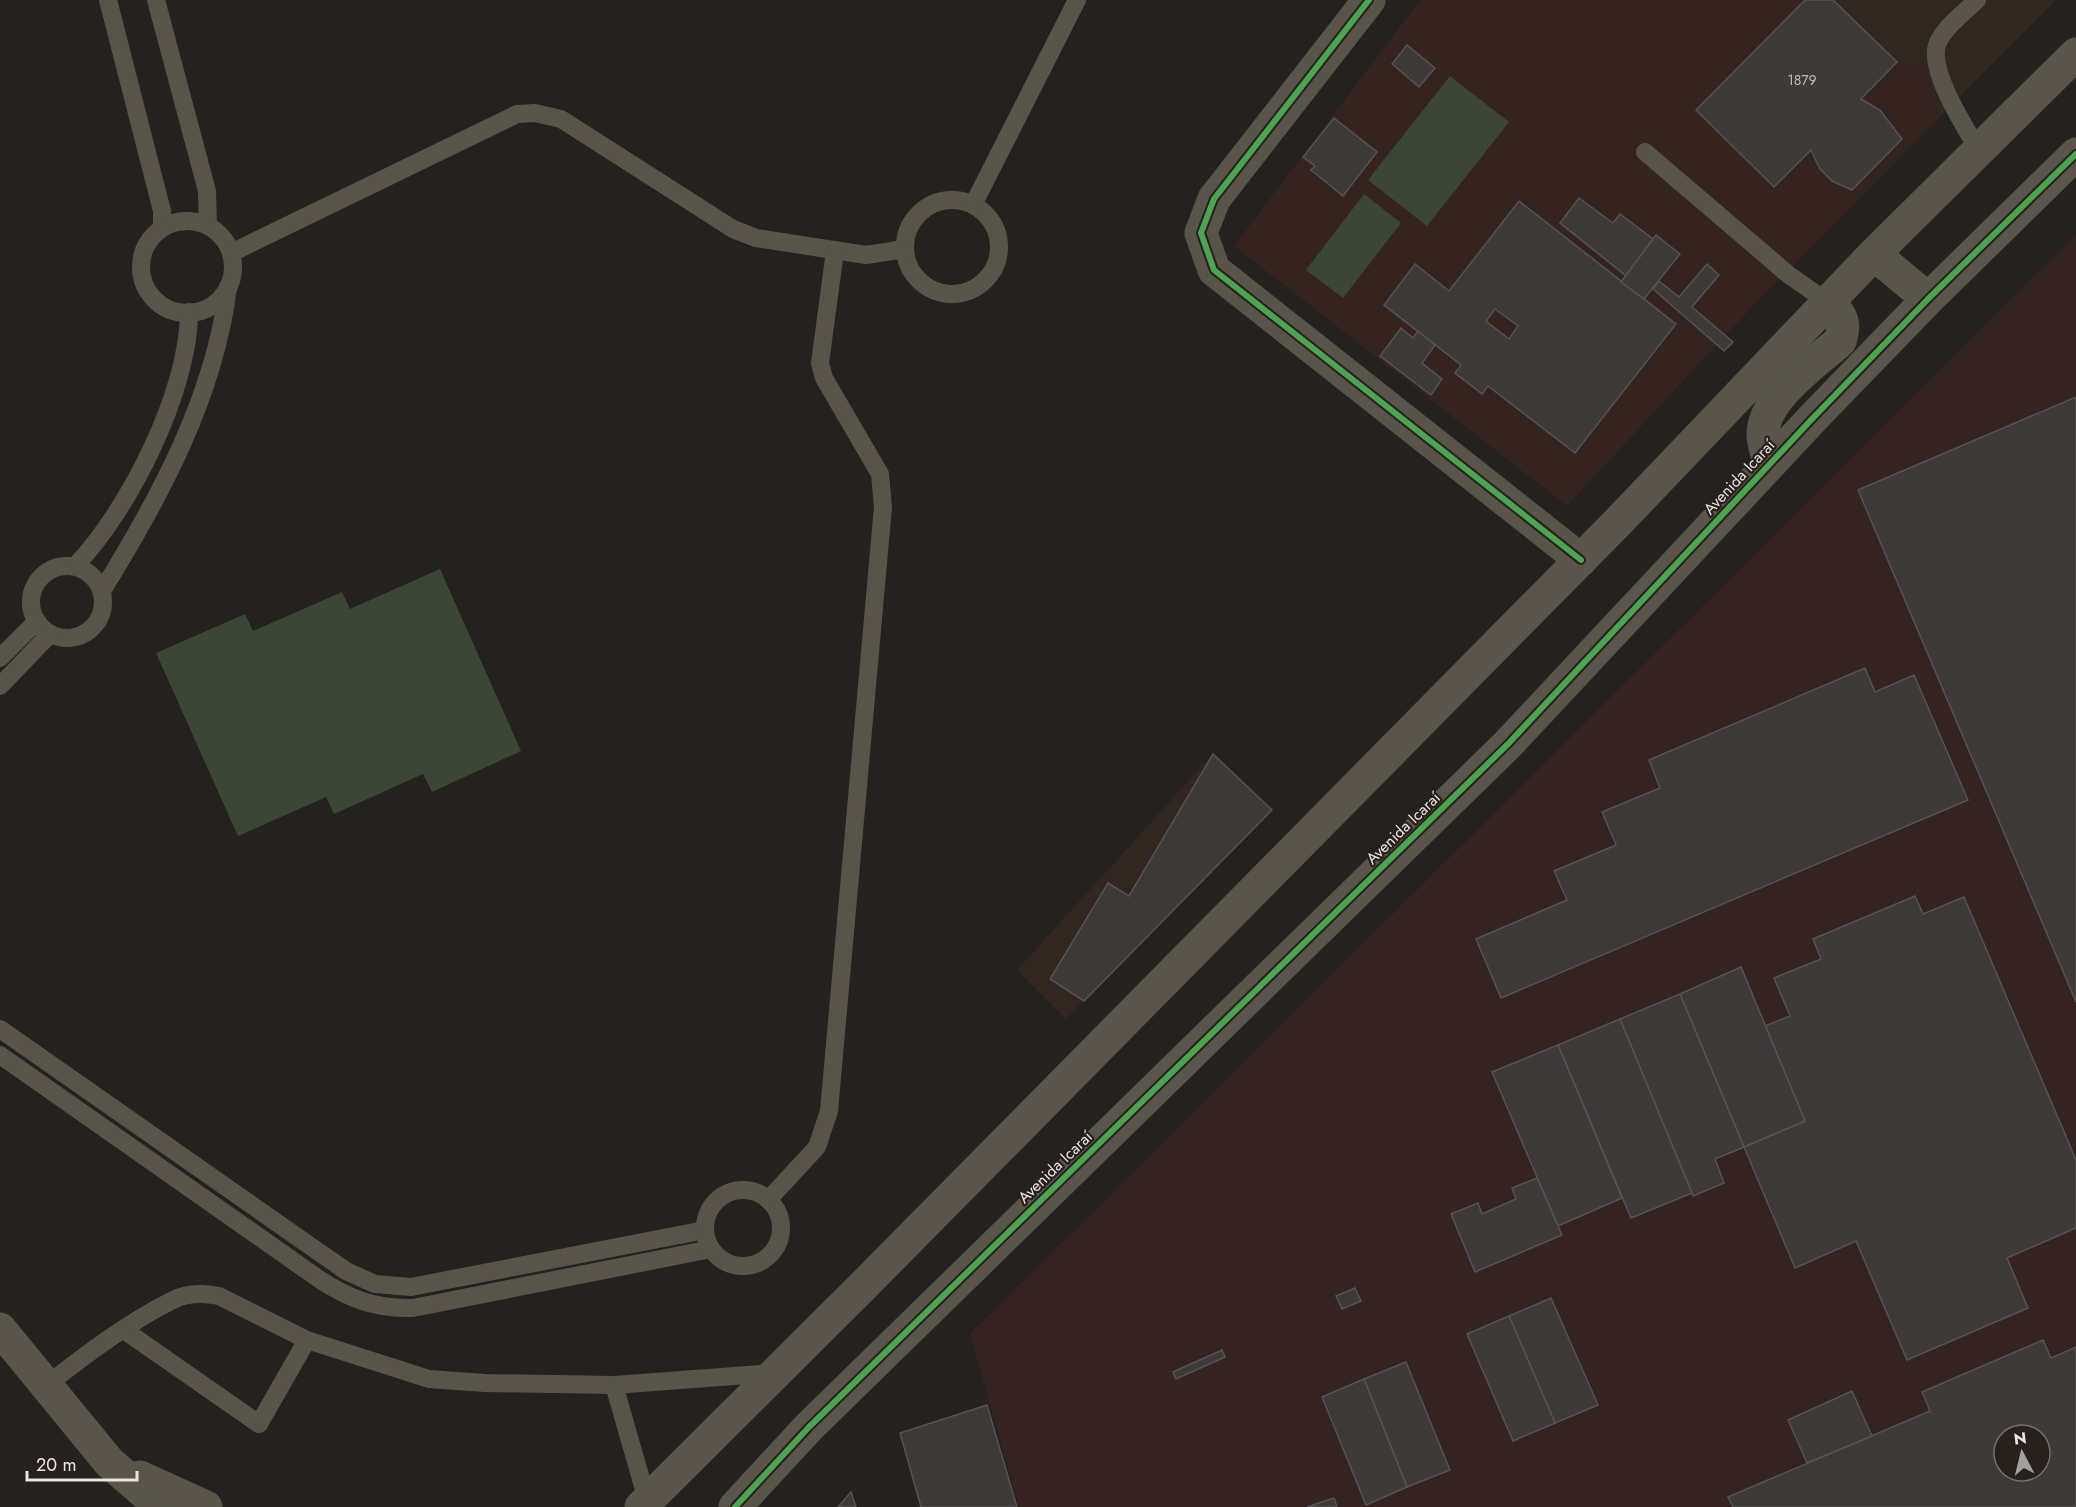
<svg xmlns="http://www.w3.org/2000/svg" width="2076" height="1507" font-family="Jost,sans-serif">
<rect width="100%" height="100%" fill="#25211f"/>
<!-- built -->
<g fill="#322621">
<path d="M1833 0H2056L1939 118 1924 68 1897 62Z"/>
<path d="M1213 754 1272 810 1066 1019 1017 970Z"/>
</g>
<!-- industrial -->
<path fill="#342321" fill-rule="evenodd" d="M2076 235V1507H1019L970 1334ZM2004 1435H2040V1471H2004Z"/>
<!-- education -->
<path fill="#34231f" d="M1420 0H1833L1897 62 1924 68 1939 118 1753 306 1567 506 1234 246Z"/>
<!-- green -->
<g fill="#3b4637">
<path d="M1450 76 1509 122 1427 226 1368 180Z"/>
<path d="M1364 194 1401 223 1343 298 1306 270Z"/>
<path d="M440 569 521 751 432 792 423 774 334 814 326 797 238 836 156 653 245 614 253 631 342 592 350 609Z"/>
</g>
<!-- building -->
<g fill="#3e3a3a" stroke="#565453" stroke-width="1.5" fill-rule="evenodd">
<path d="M1805 0H1833L1897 62 1861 99 1880 110 1902 139 1852 190 1832 181 1820 169 1811 150 1774 187 1696 110Z"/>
<path d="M1407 45 1435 68 1419 87 1392 64Z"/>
<path d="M1334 118 1377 152 1343 196 1311 170 1315 166 1303 157Z"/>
<path d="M1579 198 1613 223 1620 214 1653 239 1626 276 1560 223Z"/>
<path d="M1519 201 1676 324 1575 453 1488 386 1482 394 1455 373 1461 365 1384 305 1415 264 1449 291ZM1495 309 1518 326 1509 339 1486 321Z"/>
<path d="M1656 235 1680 254 1644 299 1621 282Z"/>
<path d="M1707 264 1719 275 1692 307 1733 342 1724 351 1653 289 1659 281 1679 297Z"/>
<path d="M1401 328 1413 338 1418 331 1435 345 1422 363 1442 379 1431 395 1380 356Z"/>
<path d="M2076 397V1002L1858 490Z"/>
<path d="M1865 668 1875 692 1914 675 1968 800 1501 998 1476 939 1567 900 1554 871 1616 845 1602 812 1660 788 1649 760Z"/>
<path d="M1213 754 1272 810 1084 1001 1050 979 1108 883 1129 896Z"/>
<path d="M1915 896 1923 914 1964 897 2076 1160V1228L2007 1258 2028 1308 1907 1360 1856 1241 1795 1268 1744 1147 1805 1121 1765 1026 1790 1016 1774 978 1821 959 1813 939Z"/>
<path d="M1741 967 1805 1121 1744 1147 1680 994Z"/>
<path d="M1680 994 1744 1147 1715 1159 1724 1183 1693 1196 1620 1019Z"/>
<path d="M1620 1019 1692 1193 1631 1218 1558 1045Z"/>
<path d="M1558 1045 1622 1198 1558 1226 1492 1072Z"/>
<path d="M1537 1178 1562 1235 1475 1272 1451 1214 1478 1203 1482 1214 1516 1199 1512 1188Z"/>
<path d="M1355 1288 1361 1301 1342 1309 1336 1296Z"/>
<path d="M1551 1298 1598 1405 1555 1423 1509 1316Z"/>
<path d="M1509 1316 1555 1423 1513 1441 1467 1334Z"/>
<path d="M2043 1340 2051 1358 2076 1347V1507H1733L1728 1497 1930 1411 1922 1392ZM2004 1435H2040V1471H2004Z"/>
<path d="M1222 1350 1225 1357 1176 1379 1173 1372Z"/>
<path d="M1406 1362 1450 1470 1407 1487 1364 1379Z"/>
<path d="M1364 1379 1407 1487 1366 1505 1322 1397Z"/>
<path d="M1852 1391 1872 1436 1807 1463 1788 1420Z"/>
<path d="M987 1405 1017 1507H921L900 1433Z"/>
<path d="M851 1492 856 1507H838Z"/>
<path d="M1334 1498 1337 1507H1307Z"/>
</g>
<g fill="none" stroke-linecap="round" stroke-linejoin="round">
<!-- service -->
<g stroke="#58544a" stroke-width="18">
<path d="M108 0 162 211V228"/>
<path d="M156 0 207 191 208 226"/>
<path d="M1977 0C1964 13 1943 28 1937 45 1929 72 1965 127 1979 151"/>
<path d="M1645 152 1789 275 1829 303"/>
<circle cx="952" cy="247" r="47"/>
<path d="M973 205 1077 0"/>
<circle cx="187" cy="267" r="46"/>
<path d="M231 253 517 114 535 113 561 119 733 229 756 238 866 255 905 249"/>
<circle cx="67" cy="602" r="36"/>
<path d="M75 566C129 510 189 391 189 312"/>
<path d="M102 591C159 499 215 396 228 287"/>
<path d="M0 658 37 621"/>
<path d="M0 686 50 634"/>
<path d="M0 1029 346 1271 375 1284 411 1287 705 1230"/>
<path d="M0 1055 319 1279C349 1299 376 1309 413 1308L711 1249"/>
<circle cx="743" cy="1228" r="38"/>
<path d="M768 1200 817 1147 829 1111 883 507 880 474 824 378 820 363 835 251"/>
<path d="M124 1330 259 1424 307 1340"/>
<path d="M47 1385C85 1355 130 1321 173 1300 187 1293 204 1293 219 1296L307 1340 429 1379 485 1383 614 1385 775 1373"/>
<path d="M614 1385 647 1500"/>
</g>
<!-- minor -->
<path stroke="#58544a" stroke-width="33" d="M1369 0 1214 199 1201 233 1214 270 1581 560"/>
<!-- secondary -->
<g stroke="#59554a" stroke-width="33">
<path d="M1874 254 1928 299"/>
<path d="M1769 464C1767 455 1764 445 1763 436 1761 400 1815 363 1840 341 1846 323 1842 315 1829 303"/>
<path d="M0 1329 109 1462 161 1507"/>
<path d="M140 1477 206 1507"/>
<path d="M641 1507 863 1286 1617 523 1874 254 2076 54"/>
<path d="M735 1507 809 1427 1508 744 1812 419 1928 299 2076 154"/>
</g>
<!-- cycleway casing -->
<g stroke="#27201d" stroke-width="10">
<g id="cycleway">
<path d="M1369 0 1214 199 1201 233 1214 270 1581 560"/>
<path d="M735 1507 809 1427 1508 744 1812 419 1928 299 2076 154"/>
</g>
</g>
<!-- cycleway -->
<use href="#cycleway" stroke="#4ca352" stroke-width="6"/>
</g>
<g text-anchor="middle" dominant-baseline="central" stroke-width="4.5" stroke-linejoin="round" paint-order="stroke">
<!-- number labels -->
<g font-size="14" fill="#bebab8">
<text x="1802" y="80">1879</text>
</g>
<!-- street labels -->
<g font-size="16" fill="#e9e4e2" stroke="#27201d">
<text transform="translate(1739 477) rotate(-47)">Avenida Icaraí</text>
<text transform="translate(1403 828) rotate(-44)">Avenida Icaraí</text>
<text transform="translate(1055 1167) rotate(-44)">Avenida Icaraí</text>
</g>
</g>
<!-- north arrow -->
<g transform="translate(2022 1453) rotate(353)"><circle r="28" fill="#27201d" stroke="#756e6c" stroke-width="1.5"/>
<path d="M0-4.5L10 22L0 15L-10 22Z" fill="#a4a09e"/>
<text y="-9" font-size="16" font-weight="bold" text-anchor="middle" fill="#e9e4e2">N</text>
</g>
<!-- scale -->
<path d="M27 1471v9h110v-9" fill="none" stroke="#e9e4e2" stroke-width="3"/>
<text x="36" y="1471" font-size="18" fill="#e9e4e2" stroke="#27201d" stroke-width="4.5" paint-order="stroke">20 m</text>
</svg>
